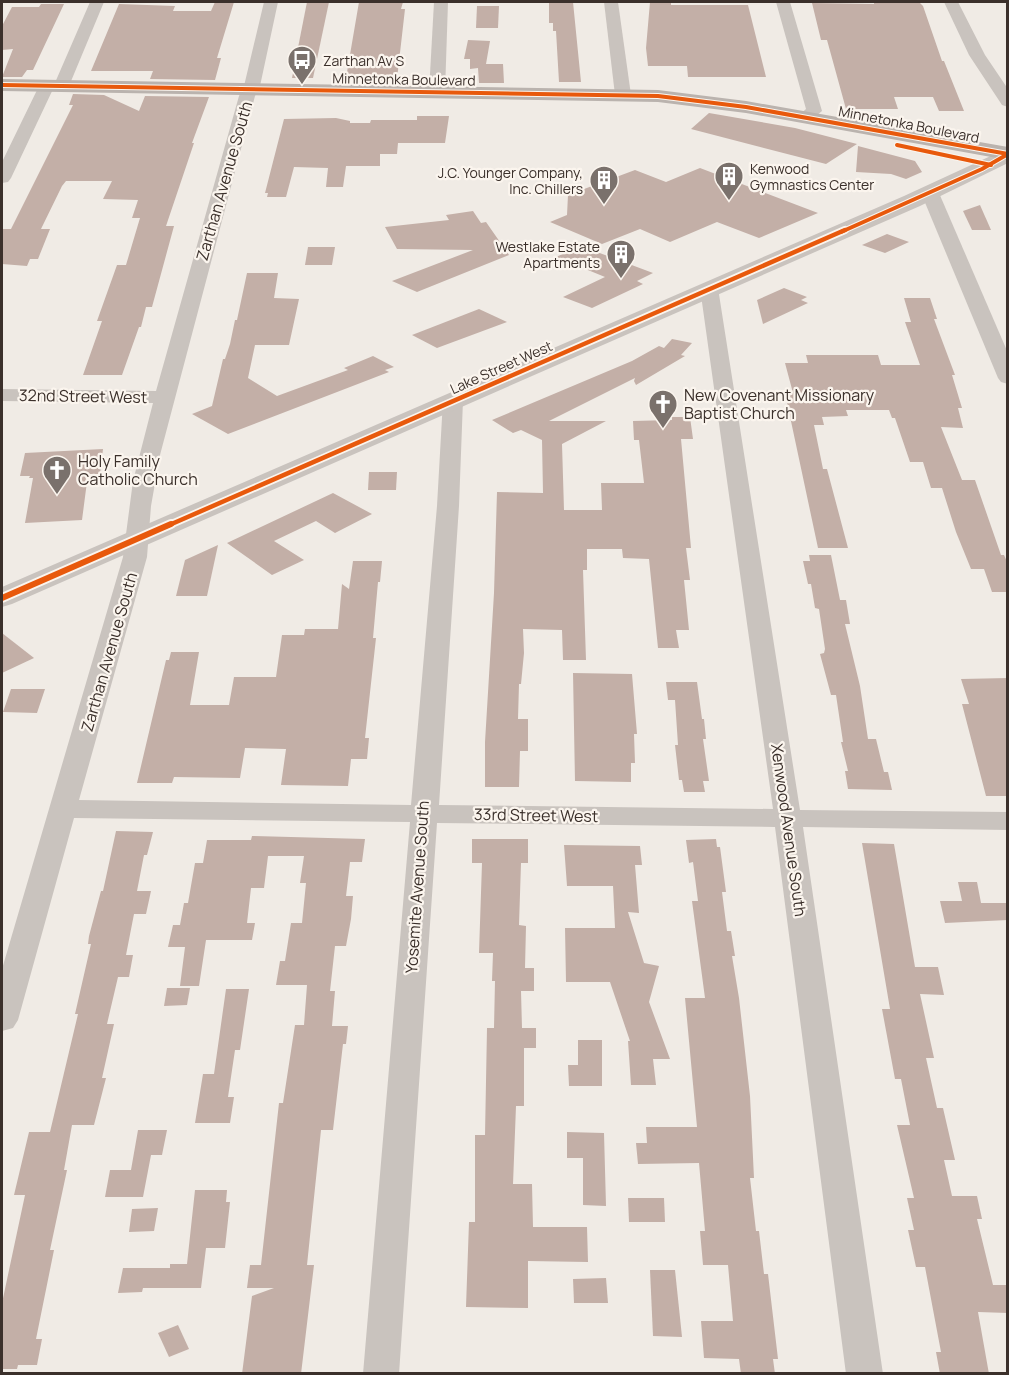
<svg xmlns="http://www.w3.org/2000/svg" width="1009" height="1375" font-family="Manrope,sans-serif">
<rect width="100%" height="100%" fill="#f0ebe5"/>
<!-- building -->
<g fill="#c3afa7">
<path d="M215 2H234L217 58H221L215 80 150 79 153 71H91L119 4 175 6 173 11H211Z"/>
<path d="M307 2H329L313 78H292Z"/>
<path d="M359 2H403L401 9H405L397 79 394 81H376V78H346Z"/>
<path d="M549 2H573L581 82H559L556 31H553V23H549Z"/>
<path d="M650 2H671V5H748L766 77H688L687 66H648L646 48Z"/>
<path d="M874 2H919L923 6 942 61H944L964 111H939L933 97H894L898 109H846L827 40H821L812 3 874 4Z"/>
<path d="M41 4H64L33 70H27L22 77H2L13 49 2 50V26L12 7H39Z"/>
<path d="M477 6H499L498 28H476Z"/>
<path d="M468 40 490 41 486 64H503L504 83H479L478 68 470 69V59H464Z"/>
<path d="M73 94 104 95 139 111 145 96 209 97 192 143H194L166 226H174L152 307H146L141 327H139L122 375H83L102 321H97L117 265H126L140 218H132L138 200 103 199 112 181H66L62 186 41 229H50L38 259H30L27 266 2 264V229H11L73 105H69Z"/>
<path d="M709 113 795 128 857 144 826 164 691 129Z"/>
<path d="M417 116H449L445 143H398L397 154H380V166H346L343 187H326L328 168 294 167 286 197H267L268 193H265L284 119 336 118 350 121V123H370L371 120H417Z"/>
<path d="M858 146 915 161 922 172 906 179 891 174 856 172Z"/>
<path d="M700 168 818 213 759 238 717 222 670 242 640 229 602 244 550 222 567 215 568 195 635 170 666 182Z"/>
<path d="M980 205 991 230H972L963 211Z"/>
<path d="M473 211 481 223 486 222 509 255 417 292 392 281 473 250 397 249 385 227 449 220 446 215Z"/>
<path d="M887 234 909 242 885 253 862 245Z"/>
<path d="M581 246 653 273 637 281 643 284 592 308 563 297 605 277 556 257Z"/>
<path d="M308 247H335L332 265H305Z"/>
<path d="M247 273H278L274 298 299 299 289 345H255L248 378 277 396 348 370 344 368 373 356 394 367 385 370 389 372 228 434 192 414 212 406 223 359H225L230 344 235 320H237Z"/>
<path d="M784 288 807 297 801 300 808 303 763 324 757 300Z"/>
<path d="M904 298H930L937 319H934L955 375H952L962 408H958L963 428 941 427 962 480H975L1001 555H1004L1008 564V592H992L984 569H971L956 532 942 488H931L923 462H910L895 418H892L889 410H846L848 416 822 417 824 425H814L823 469H827L848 548H818L785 393H793L785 363H808L806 355H878L881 365H920L905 322H911Z"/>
<path d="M479 309 507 322 437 348 412 335Z"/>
<path d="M672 339 692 343 681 355 685 356 636 385 634 381 635 378 549 421H606L562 444 564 510H602L601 483H644L639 440H634L633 421 672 420V417H690L693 439H681L691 548H686L690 580H684L689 630H676L679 648H658L649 559 623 558 622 549H587V570H583L586 660H563L562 630 523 629 524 653 521 684H519L518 719H528V751H520L519 787H485V742L494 593 497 492 543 493 542 440 521 430 513 433 492 420 632 361 659 346 664 348Z"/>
<path d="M103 449 100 474H88L82 520 25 523 33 478H29L30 476H20L25 453Z"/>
<path d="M369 472H397L396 490H368Z"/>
<path d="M333 493 372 514 335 533 316 521 274 541 304 560 272 575 227 543Z"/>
<path d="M218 545 207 596H176L185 560Z"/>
<path d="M809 555H831L840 600H846L850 624H845L860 686 868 739H876L884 772H888L892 790 848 789 845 771H848L841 742H843L836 695H831L820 654 824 653 825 649 819 609 815 608 811 584H808L803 561H810Z"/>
<path d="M353 561H382L380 582H378L373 638H376L365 738H369L367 759H351L348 786 281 785 286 749 245 748 240 778 174 777 172 783H137L166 660H169L171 652H199L190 705H229L234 677H276L282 635H304L305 629H338L342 584 349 589Z"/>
<path d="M2 633 34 658 2 673Z"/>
<path d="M573 673 632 674 637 734H634L635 763H631V782L575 781Z"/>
<path d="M1008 678V796H986L962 704H969L961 679Z"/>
<path d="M666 682H697L702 719H704L706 739H703L709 781H703L705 792H684L682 780H679L675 745H678L675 700H668Z"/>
<path d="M11 689H45L37 713 3 712Z"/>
<path d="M116 831 153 832 147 855H144L137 891H151L146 914H134L126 955H133L129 977H118L107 1024H114L102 1078H106L94 1125H72L64 1170H67L50 1250H54L36 1339H42L37 1365H18L17 1369H2V1303L25 1195H14L29 1132H50L78 1014H75L91 944H88L89 936 101 891H103Z"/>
<path d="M252 836 365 839 362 862H350L346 896H353L351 919 346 946H335L330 991H335L332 1026H348L346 1044H343L333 1130H321L307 1265H314L301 1374H242L252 1296 274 1288H247L250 1265H261L279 1103H283L295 1025H304L307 985H276L280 961H285L291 923H302L306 883H300L304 856H268L264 888H251L247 923H255L252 940H206L199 986H180L185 947H168L173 925H180L184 903H188L195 863H203L207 840H251Z"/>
<path d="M472 839H528V863H521L519 925 526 926 525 968H534V991H521L522 1028H536V1048H524V1106H516L513 1184H532L533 1227H587L588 1262 528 1261V1308L466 1307 469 1222H475V1135H485L487 1028H494L495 981H492L493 953H479L482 863H472Z"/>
<path d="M716 839 717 847H720L726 892H722L727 931H731L735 956H732L739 998 750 1096 754 1178H750L756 1231H759L764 1274H768L778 1359H773L775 1374H741L739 1359 704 1358 701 1321H733L728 1265H703L700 1231H705L699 1163 638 1164 636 1143H647L646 1127H697L685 998H705L692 901H698L693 862 689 863 686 840Z"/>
<path d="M862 843 894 844 915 967H938L944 995 920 994 934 1058H926L937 1108H943L955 1160H944L952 1196H977L982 1219H977L993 1285H1008V1313L978 1312 989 1374H940L936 1352H941L925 1267H916L908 1230H914L907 1198H914L897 1125H910L901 1079H895L882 1009H890Z"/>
<path d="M564 845 640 846 642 865H635L639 913 628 912 644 963 659 966 649 1002 670 1059H653L656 1085H631L628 1041H630L610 982H566L565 928H615L613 886H567Z"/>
<path d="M958 882H977L981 903H1008V920L945 923 940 901H962Z"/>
<path d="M167 988H190L187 1005 164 1006Z"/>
<path d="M226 989H249L240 1050H235L228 1097H234L230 1123H195L203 1074H214Z"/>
<path d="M578 1040H602V1086H569L568 1065H578Z"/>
<path d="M138 1130H167L162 1155H151L143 1197H105L110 1170H131Z"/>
<path d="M567 1132 604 1133 606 1206 583 1205V1158H567Z"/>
<path d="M195 1190H227L226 1202H230L225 1248H206L201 1288H143L142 1292 118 1293 123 1268H170V1264H187Z"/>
<path d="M628 1198H664L665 1222H629Z"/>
<path d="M158 1208 154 1231 129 1232 132 1209Z"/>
<path d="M650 1270H675L682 1337 653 1336Z"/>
<path d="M606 1278 608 1303H574L573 1279Z"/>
<path d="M178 1325 189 1349 169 1357 158 1333Z"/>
</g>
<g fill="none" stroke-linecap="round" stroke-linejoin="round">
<!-- minor -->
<g fill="#c9c3be" fill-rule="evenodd">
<path d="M90 2H104L69 86 61 91 54 87 11 178 8 182 2 183V162L39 86 47 81 54 85Z"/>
<path d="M264 2H278L260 86 255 96 160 455 151 506 147 557 79 800 411 805 437 506 443 400 446 396 453 394 460 396 463 400 459 506 439 805 773 809 700 288 702 284H716L718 288 800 810 1008 812V830L803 827 883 1374H846L775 827 437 823 399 1374H363L410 822 74 818 18 1020 13 1028 2 1031V969L123 557 133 481 153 403 2 401V389L156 391 239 96 244 86Z"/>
<path d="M434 2H448L445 92 437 97 429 92Z"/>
<path d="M604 2H618L631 95 623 100 615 95Z"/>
<path d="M776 2H790L822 111 811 120H799L797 117 806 109Z"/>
<path d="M944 2H958L985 55 1008 89V107L1002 105 969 55Z"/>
<path d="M930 188 936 189 939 193 1008 353V384L1001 382 998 378 921 193 924 189Z"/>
</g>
<!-- tertiary -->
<path fill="#c9c3be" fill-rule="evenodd" d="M1008 148V163L920 206 12 604 2 607V587L904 196Z"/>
<!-- secondary -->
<path fill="#bab3ae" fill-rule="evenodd" d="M2 79 658 90 746 101 1008 147V160L746 113 658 102 2 91Z"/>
<!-- cycleway-far2 casing -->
<g stroke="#fbf5ee" stroke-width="6">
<g id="cycleway-far2">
<path d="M2 85 658 96 746 107 1008 154"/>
<path d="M897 145 991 165"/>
<path d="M841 232 982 169 1008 154"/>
</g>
</g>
<!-- cycleway-far1 casing -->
<g stroke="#fbf5ee" stroke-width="8">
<path id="cycleway-far1" d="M167 526 845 230"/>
</g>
<!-- cycleway casing -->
<g stroke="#fbf5ee" stroke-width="10">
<path id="cycleway" d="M2 598 171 524"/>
</g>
<!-- cycleway-far2 -->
<use href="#cycleway-far2" stroke="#e8590c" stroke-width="4"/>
<!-- cycleway-far1 -->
<use href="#cycleway-far1" stroke="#e8590c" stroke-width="4.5"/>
<!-- cycleway -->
<use href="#cycleway" stroke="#e8590c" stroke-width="6"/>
</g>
<!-- icons -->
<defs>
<g id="bus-pin" transform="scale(1.5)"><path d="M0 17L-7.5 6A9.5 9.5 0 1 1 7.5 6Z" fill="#7a716c" stroke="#fbf5ee"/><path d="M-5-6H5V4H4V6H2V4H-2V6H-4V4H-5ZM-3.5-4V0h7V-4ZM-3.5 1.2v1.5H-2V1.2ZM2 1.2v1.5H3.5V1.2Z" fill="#fff"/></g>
<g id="building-pin" transform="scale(1.5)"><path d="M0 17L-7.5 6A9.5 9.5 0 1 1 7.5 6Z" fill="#7a716c" stroke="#fbf5ee"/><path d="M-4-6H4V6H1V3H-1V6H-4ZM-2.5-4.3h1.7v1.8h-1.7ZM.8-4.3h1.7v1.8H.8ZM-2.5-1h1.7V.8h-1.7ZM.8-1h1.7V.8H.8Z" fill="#fff"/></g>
<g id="church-pin" transform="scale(1.5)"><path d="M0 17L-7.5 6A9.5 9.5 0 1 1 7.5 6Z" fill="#7a716c" stroke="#fbf5ee"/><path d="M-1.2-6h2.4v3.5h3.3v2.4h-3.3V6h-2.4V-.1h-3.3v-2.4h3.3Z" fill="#fff"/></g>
</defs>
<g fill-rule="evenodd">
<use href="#bus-pin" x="302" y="60"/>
<use href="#building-pin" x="729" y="176"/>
<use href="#building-pin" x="604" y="180"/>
<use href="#building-pin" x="621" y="254"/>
<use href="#church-pin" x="663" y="404"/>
<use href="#church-pin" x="57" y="470"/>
</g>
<g text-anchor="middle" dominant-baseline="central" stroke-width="4.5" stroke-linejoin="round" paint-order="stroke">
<!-- far-poi labels -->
<g font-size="14" fill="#3b302b" stroke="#fbf5ee" text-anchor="start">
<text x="323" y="60">Zarthan Av S</text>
<text x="750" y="168">Kenwood<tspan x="750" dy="16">Gymnastics Center</tspan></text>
<text x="583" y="172" text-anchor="end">J.C. Younger Company,<tspan x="583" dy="16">Inc. Chillers</tspan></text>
<text x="600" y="246" text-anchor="end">Westlake Estate<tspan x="600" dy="16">Apartments</tspan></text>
</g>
<!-- far-street labels -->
<g font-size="14" fill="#3b302b" stroke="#fbf5ee">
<text transform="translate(404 79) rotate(1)">Minnetonka Boulevard</text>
<text transform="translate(909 124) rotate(11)">Minnetonka Boulevard</text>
<text transform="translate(501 367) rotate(-24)">Lake Street West</text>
</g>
<!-- street labels -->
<g font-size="16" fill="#3b302b" stroke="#fbf5ee">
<text transform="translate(224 181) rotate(-74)">Zarthan Avenue South</text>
<text transform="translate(83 396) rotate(1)">32nd Street West</text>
<text transform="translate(109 652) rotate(-74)">Zarthan Avenue South</text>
<text transform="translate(536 815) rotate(1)">33rd Street West</text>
<text transform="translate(789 830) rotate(82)">Xenwood Avenue South</text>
<text transform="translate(417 887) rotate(-86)">Yosemite Avenue South</text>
</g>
<!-- poi labels -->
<g font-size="16" fill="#3b302b" stroke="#fbf5ee" text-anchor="start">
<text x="684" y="395">New Covenant Missionary<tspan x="684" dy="18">Baptist Church</tspan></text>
<text x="78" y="461">Holy Family<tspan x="78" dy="18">Catholic Church</tspan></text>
</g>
</g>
<!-- border -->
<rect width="1009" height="1375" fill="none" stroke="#3b302b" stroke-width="6"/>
</svg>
